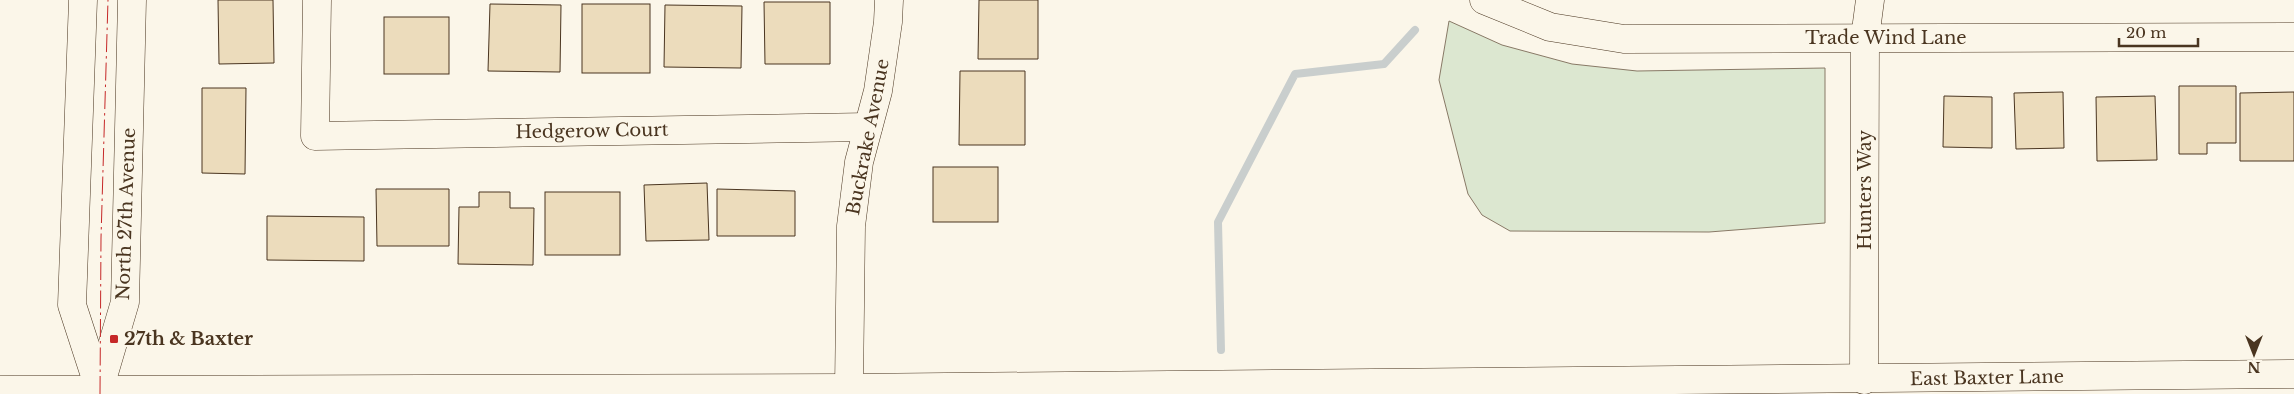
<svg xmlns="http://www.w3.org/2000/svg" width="2294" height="394" font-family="'Libre Baskerville',serif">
<rect width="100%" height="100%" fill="#fbf6e9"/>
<!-- green -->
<path fill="#dce7d0" stroke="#887966" d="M1449 21 1502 45 1572 64 1637 71 1825 68V223L1709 232 1510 231 1482 215 1468 194 1439 80Z"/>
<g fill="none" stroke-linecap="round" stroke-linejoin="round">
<!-- stream -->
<path stroke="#c9cecd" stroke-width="8" d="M1221 350 1218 222 1295 74 1384 64 1415 30"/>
</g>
<!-- building -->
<g fill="#ecdcbc" stroke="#4a3520">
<path d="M218 0H273L274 63 219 64Z"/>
<path d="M979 0H1038V59H978Z"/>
<path d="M764 2H830V64H765Z"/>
<path d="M490 4 561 5 560 72 488 71Z"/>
<rect x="582" y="4" width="68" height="69"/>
<path d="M665 5 742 6 741 68 664 67Z"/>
<rect x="384" y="17" width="65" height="57"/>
<path d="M960 71H1025V145H959Z"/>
<path d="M2179 86H2236V143H2207V154H2179Z"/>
<path d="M202 88H246L245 174 202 173Z"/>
<path d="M2063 92 2064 148 2016 149 2014 93Z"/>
<path d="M2294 92V161H2240V93Z"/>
<path d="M1944 96 1992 97V148L1943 147Z"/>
<path d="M2155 96 2157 160 2097 161 2096 97Z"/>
<rect x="933" y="167" width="65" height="55"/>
<path d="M707 183 709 240 646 241 644 185Z"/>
<path d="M376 189H449V246H377Z"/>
<path d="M717 189 795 191V236H717Z"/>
<path d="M479 192H510V208H534L533 265 458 264 459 207H479Z"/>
<rect x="545" y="192" width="75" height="63"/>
<path d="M267 216 364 217V261L267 260Z"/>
</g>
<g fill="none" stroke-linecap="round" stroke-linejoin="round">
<!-- minor casing -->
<g stroke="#4a3520" stroke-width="29">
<g id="minor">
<path d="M83 0 72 305 101 394"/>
<path d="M317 0 315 136 868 127"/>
<path d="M1484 0 1550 27 1624 39 2294 37"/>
<path d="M1864 380 1865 38 1870 0"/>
<path d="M99 390 125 302 132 0"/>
<path d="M846 394 849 388 851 226 859 162 878 91 888 22 889 0"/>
</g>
</g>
<!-- major casing -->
<g stroke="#4a3520" stroke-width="29">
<path id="major" d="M0 390 849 388 2294 374"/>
</g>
<!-- minor -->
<use href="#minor" stroke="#fbf6e9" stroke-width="28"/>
<!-- major -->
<use href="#major" stroke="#fbf6e9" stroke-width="28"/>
<!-- power -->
<path stroke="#c62828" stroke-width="1" stroke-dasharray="18 4 2.5 4" stroke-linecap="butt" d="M100 394 101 238 108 0"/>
</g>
<!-- markers -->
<rect fill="#c62828" stroke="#fbf6e9" stroke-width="2" x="109" y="334" width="10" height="10" rx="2.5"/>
<g text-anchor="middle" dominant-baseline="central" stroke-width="4" stroke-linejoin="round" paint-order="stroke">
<!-- street labels -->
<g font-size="18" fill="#4a3520" stroke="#fbf6e9">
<text x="1886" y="38">Trade Wind Lane</text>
<text transform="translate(592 131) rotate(-1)">Hedgerow Court</text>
<text transform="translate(868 137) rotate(-79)">Buckrake Avenue</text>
<text transform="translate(1865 190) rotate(-90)">Hunters Way</text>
<text transform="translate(126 214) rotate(-88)">North 27th Avenue</text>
<text transform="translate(1987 378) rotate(-1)">East Baxter Lane</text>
</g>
<!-- poi labels -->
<g font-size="18" font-weight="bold" fill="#4a3520" stroke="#fbf6e9" text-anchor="start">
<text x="124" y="339">27th &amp; Baxter</text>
</g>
</g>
<!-- north arrow -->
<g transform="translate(2254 354) rotate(180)" stroke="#fbf6e9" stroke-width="4" paint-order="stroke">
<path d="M0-4L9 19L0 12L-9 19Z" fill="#4a3520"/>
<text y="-8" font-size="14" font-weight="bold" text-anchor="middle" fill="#4a3520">N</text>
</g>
<!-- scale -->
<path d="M2119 38v8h79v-8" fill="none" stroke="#4a3520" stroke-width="2.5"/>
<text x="2126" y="38" font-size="15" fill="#4a3520" stroke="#fbf6e9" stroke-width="4" paint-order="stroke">20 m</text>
</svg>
